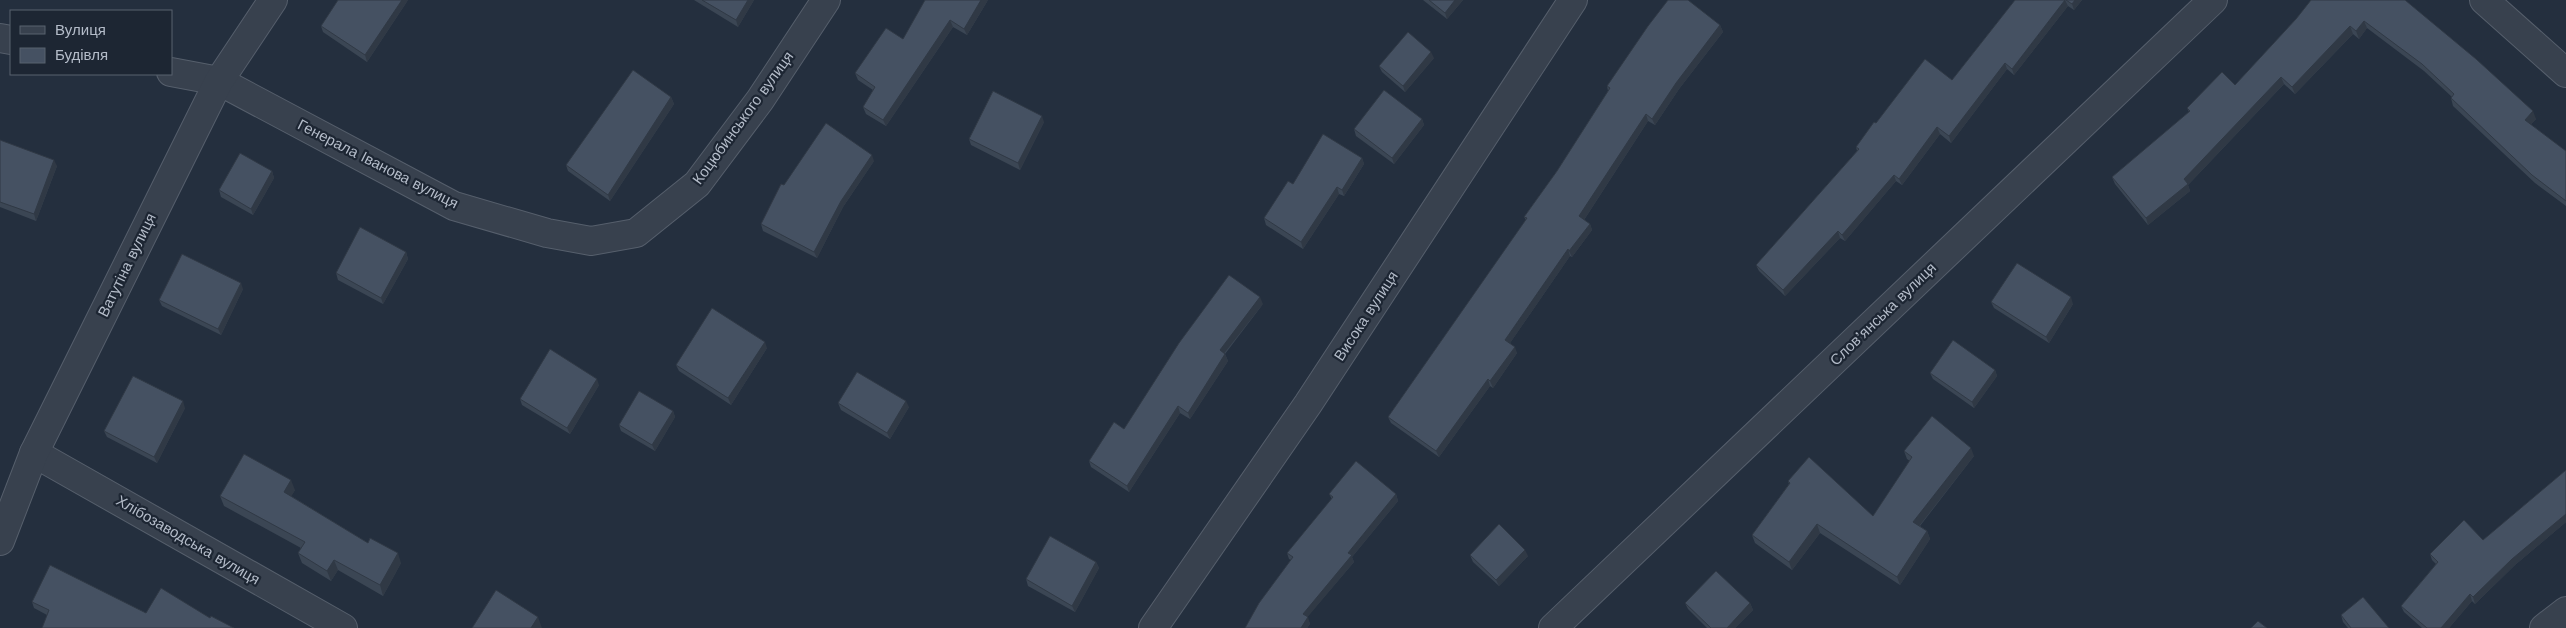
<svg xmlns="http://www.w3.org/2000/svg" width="2566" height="628" font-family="'Work Sans',sans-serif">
<rect width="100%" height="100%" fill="#242f3e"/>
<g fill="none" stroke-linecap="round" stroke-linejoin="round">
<!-- minor casing -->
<g stroke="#565f6c" stroke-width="30">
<g id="minor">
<path d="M2484 0 2566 73"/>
<path d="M0 38 11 40"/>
<path d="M171 72 219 81 454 206 547 233 591 241 636 233 697 184 760 100 826 0"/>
<path d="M34 453 343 628"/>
<path d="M0 541 34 453 219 81 273 0"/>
<path d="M1153 628 1308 404 1573 0"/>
<path d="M1553 628 2213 0"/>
<path d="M2544 628 2566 611"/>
</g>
</g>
<!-- minor -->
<use href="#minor" stroke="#38414e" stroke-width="28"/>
</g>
<!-- wall -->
<g fill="#3b4654">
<path d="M408 0 367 62 323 32 321 26Z"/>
<path d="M694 0H754L738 27Z"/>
<path d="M988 0 967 35 953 27 886 126 866 114 863 107 873 90 858 80 855 73 903 39Z"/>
<path d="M1423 0H1463L1447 19Z"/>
<path d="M2015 0H2082L2074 10 2068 6 2014 75 2007 69 1951 143 1940 134 1902 185 1896 181 1845 241 1840 238 1785 296 1759 271 1756 265 1857 151 1856 147 1952 80Z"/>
<path d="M2405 0 2536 119 2530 125 2566 151V206L2535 183 2453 106 2451 98 2452 97 2424 71 2367 28 2359 39 2353 34 2295 94 2284 84 2188 185 2190 191 2148 225 2115 184 2112 177 2189 112 2187 108 2235 85 2296 19Z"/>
<path d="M1720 25 1723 32 1679 89 1655 125 1648 121 1584 220 1590 224 1592 230 1572 257 1570 256 1510 343 1517 353 1493 388 1490 386 1439 457 1391 423 1388 417 1526 220 1524 217 1557 171 1608 91 1607 86Z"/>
<path d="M1434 58 1405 92 1382 72 1379 66Z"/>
<path d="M671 97 674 104 610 201 568 171 566 165Z"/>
<path d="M1422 119 1424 125 1394 164 1356 136 1354 129Z"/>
<path d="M1044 122 1020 170 971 145 969 139Z"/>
<path d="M0 140 57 166 36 221 0 207Z"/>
<path d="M1362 158 1364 164 1344 196 1339 194 1303 249 1266 225 1264 218 1293 184Z"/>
<path d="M874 161 843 207 817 258 763 231 761 224 784 185Z"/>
<path d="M272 171 274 178 253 215 221 197 219 190Z"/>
<path d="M406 252 408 259 383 304 338 280 336 273Z"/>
<path d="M243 289 221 335 162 306 159 300Z"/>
<path d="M1991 302 2073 304 2049 343 1994 308Z"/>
<path d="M1263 304 1225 354 1228 361 1190 419 1180 413 1129 492 1091 467 1089 461Z"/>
<path d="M767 348 731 405 679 371 676 365Z"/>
<path d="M1995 370 1997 376 1974 408 1933 379 1930 373Z"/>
<path d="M599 385 570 434 522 405 520 399Z"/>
<path d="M838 403 909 407 890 439 841 410Z"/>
<path d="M185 408 157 463 107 437 104 431Z"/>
<path d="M673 411 675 417 655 451 621 431 619 425Z"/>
<path d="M1904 451 1974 456 1920 526 1927 531 1930 539 1900 585 1820 533 1792 570 1755 543 1752 535 1789 484 1788 481 1873 516 1910 461 1907 459Z"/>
<path d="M2566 470V522L2515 565 2475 604 2472 601 2449 628H2422L2404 612 2401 606 2436 564 2432 560 2430 554 2483 540Z"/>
<path d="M295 490 291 496 401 563 383 596 338 570 331 581 302 563 298 553 301 548 224 506 220 496Z"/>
<path d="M1329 494H1396L1398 501 1352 557 1354 562 1307 617 1310 624 1307 628 1291 560 1289 559 1287 553 1332 499Z"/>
<path d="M1470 555 1528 556 1499 586 1473 562Z"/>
<path d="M1096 562 1099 568 1075 612 1028 586 1026 579Z"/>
<path d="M32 602 146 613 210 618 47 615 34 608Z"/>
<path d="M1685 603H1750L1753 610 1735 628H1707L1688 609Z"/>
<path d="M2341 615 2389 628H2348L2343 622Z"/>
</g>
<!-- shaded-wall -->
<g fill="#303945">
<path d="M402 0H408L367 62 365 55Z"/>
<path d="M748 0H754L738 27 736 20Z"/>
<path d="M981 0H988L967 35 964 29Z"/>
<path d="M1455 0H1463L1447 19 1445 13Z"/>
<path d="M2065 0 2068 6 2014 75 2012 69Z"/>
<path d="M2075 0H2082L2074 10 2072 4Z"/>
<path d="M950 20 953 27 886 126 883 120Z"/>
<path d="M2364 21 2367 28 2359 39 2356 31Z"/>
<path d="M1720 25 1723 32 1679 89 1655 125 1652 119 1676 83Z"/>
<path d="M2350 26 2353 34 2295 94 2292 87Z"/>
<path d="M1431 52 1434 58 1405 92 1403 86Z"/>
<path d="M2005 63 2007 69 1951 143 1949 136Z"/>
<path d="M2281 77 2284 84 2188 185 2190 191 2148 225 2146 218Z"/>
<path d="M671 97 674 104 610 201 608 195Z"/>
<path d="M2533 111 2536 119 2527 128 2525 120Z"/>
<path d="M1646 114 1648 121 1582 223 1579 216Z"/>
<path d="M1042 116 1044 122 1020 170 1018 163Z"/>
<path d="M1422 119 1424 125 1394 164 1392 158Z"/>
<path d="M1937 127 1940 134 1902 185 1899 179Z"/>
<path d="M872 155 874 161 843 207 817 258 814 252 841 201Z"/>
<path d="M1362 158 1364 164 1344 196 1342 190Z"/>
<path d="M54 160 57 166 36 221 34 214Z"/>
<path d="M272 171 274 178 253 215 251 209Z"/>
<path d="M1894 175 1896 181 1845 241 1842 235Z"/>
<path d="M1337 187 1339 194 1303 249 1301 242Z"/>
<path d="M1590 224 1592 230 1572 257 1569 251Z"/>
<path d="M1838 231 1840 238 1785 296 1783 290Z"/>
<path d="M1568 249 1570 256 1508 346 1505 340Z"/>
<path d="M406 252 408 259 383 304 381 298Z"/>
<path d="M241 283 243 289 221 335 218 329Z"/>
<path d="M1260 297 1263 304 1222 356 1220 350Z"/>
<path d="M2071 297 2073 304 2049 343 2046 337Z"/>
<path d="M765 342 767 348 731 405 728 398Z"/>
<path d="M1515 347 1517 353 1493 388 1490 381Z"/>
<path d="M1225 354 1228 361 1190 419 1188 413Z"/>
<path d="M1995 370 1997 376 1974 408 1972 402Z"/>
<path d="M597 379 599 385 570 434 567 428Z"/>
<path d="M1488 379 1490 386 1439 457 1436 451Z"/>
<path d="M183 401 185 408 157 463 154 457Z"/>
<path d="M906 401 909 407 890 439 887 433Z"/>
<path d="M1178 406 1180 413 1129 492 1127 486Z"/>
<path d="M673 411 675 417 655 451 652 445Z"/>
<path d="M1971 448 1974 456 1916 530 1913 522Z"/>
<path d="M291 480 295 490 288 502 284 492Z"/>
<path d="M1396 494 1398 501 1352 557 1354 562 1305 620 1303 614 1348 553Z"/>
<path d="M2566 514V522L2515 565 2475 604 2473 597 2512 559Z"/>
<path d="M1817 524 1820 533 1792 570 1789 562Z"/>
<path d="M1927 531 1930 539 1900 585 1897 577Z"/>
<path d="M1525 550 1528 556 1499 586 1496 580Z"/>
<path d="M398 553 401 563 383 596 380 585Z"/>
<path d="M334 560 338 570 331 581 327 571Z"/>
<path d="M1096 562 1099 568 1075 612 1072 606Z"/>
<path d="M2470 594 2472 601 2449 628H2441Z"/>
<path d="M1750 603 1753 610 1735 628H1727Z"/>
<path d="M538 617 542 628H531Z"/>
<path d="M1308 617 1310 624 1307 628H1301Z"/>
</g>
<!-- building -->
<g fill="#455162" stroke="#303945">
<path d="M338 0H402L365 55 321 26Z"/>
<path d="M702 0H748L736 20Z"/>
<path d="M925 0H981L964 29 950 20 883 120 863 107 875 87 855 73 886 28 903 39Z"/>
<path d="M1429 0H1455L1445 13Z"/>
<path d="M1668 0H1688L1720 25 1676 83 1652 119 1646 114 1579 216 1590 224 1569 251 1568 249 1505 340 1515 347 1490 381 1488 379 1436 451 1388 417 1527 218 1524 217 1557 171 1610 88 1607 86 1648 26Z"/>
<path d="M2015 0H2065L2012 69 2005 63 1949 136 1937 127 1899 179 1894 175 1842 235 1838 231 1783 290 1756 265 1859 149 1856 147 1874 122 1876 123 1925 59 1952 80Z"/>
<path d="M2066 0H2075L2072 4Z"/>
<path d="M2311 0H2405L2476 59 2533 111 2525 120 2566 151V201L2532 175 2451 98 2454 94 2422 64 2364 21 2356 31 2350 26 2292 87 2281 77 2184 179 2188 184 2146 218 2112 177 2190 111 2187 108 2222 72 2235 85 2296 19Z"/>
<path d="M1408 32 1431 52 1403 86 1379 66Z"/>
<path d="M633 70 671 97 608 195 566 165Z"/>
<path d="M1384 90 1422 119 1392 158 1354 129Z"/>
<path d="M993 91 1042 116 1018 163 969 139Z"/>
<path d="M826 123 872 155 841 201 814 252 761 224 781 184 784 185Z"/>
<path d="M1323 134 1362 158 1342 190 1337 187 1301 242 1264 218 1288 181 1293 184Z"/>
<path d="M0 140 54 160 34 214 0 202Z"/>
<path d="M240 153 272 171 251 209 219 190Z"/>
<path d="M360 227 406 252 381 298 336 273Z"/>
<path d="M182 254 241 283 218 329 159 300Z"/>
<path d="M2017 263 2071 297 2046 337 1991 302Z"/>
<path d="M1229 275 1260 297 1220 350 1225 354 1188 413 1178 406 1127 486 1089 461 1114 422 1124 429 1179 343Z"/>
<path d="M712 308 765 342 728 398 676 365Z"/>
<path d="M1953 340 1995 370 1972 402 1930 373Z"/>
<path d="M550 349 597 379 567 428 520 399Z"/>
<path d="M857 372 906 401 887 433 838 403Z"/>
<path d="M133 376 183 401 154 457 104 431Z"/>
<path d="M639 391 673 411 652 445 619 425Z"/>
<path d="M1932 416 1971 448 1913 522 1927 531 1897 577 1817 524 1789 562 1752 535 1790 483 1788 481 1809 457 1873 516 1912 457 1904 451Z"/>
<path d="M244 454 291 480 284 492 368 543 370 538 398 553 380 585 334 560 327 571 298 553 305 542 220 496Z"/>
<path d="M1356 461 1396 494 1348 553 1352 555 1303 614 1308 617 1301 628H1245L1259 603 1293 557 1287 553 1333 497 1329 494Z"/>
<path d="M2566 470V514L2512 559 2473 597 2470 594 2441 628H2427L2401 606 2438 562 2430 554 2464 520 2483 540Z"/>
<path d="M1499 524 1525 550 1496 580 1470 555Z"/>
<path d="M1050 536 1096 562 1072 606 1026 579Z"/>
<path d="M50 565 146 613 161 588 210 618 211 616 234 628H42L49 610 32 602Z"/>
<path d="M1716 571 1750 603 1727 628H1711L1685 603Z"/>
<path d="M496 590 538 617 531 628H472Z"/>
<path d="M2363 597 2389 628H2351L2341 615Z"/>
<path d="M2258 621 2267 628H2251Z"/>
</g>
<g text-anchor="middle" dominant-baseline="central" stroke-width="4.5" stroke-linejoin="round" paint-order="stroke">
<!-- street labels -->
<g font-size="15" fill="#b4bcc9" stroke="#1d2633">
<text transform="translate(743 118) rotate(-54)">Коцюбинського вулиця</text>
<text transform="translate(378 164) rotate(27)">Генерала Іванова вулиця</text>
<text transform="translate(127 265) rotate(-64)">Ватутіна вулиця</text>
<text transform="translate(1883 314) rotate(-44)">Слов’янська вулиця</text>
<text transform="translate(1366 316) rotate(-57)">Висока вулиця</text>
<text transform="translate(188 540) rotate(30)">Хлібозаводська вулиця</text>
</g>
</g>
<!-- legend -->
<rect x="10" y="10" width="162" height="65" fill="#1d2633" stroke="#59626f"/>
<rect x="20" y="26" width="25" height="8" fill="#38414e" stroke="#59626f"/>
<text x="55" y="35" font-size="15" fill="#b4bcc9">Вулиця</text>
<rect x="20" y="48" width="25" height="15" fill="#455162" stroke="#59626f"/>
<text x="55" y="60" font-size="15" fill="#b4bcc9">Будівля</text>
</svg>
